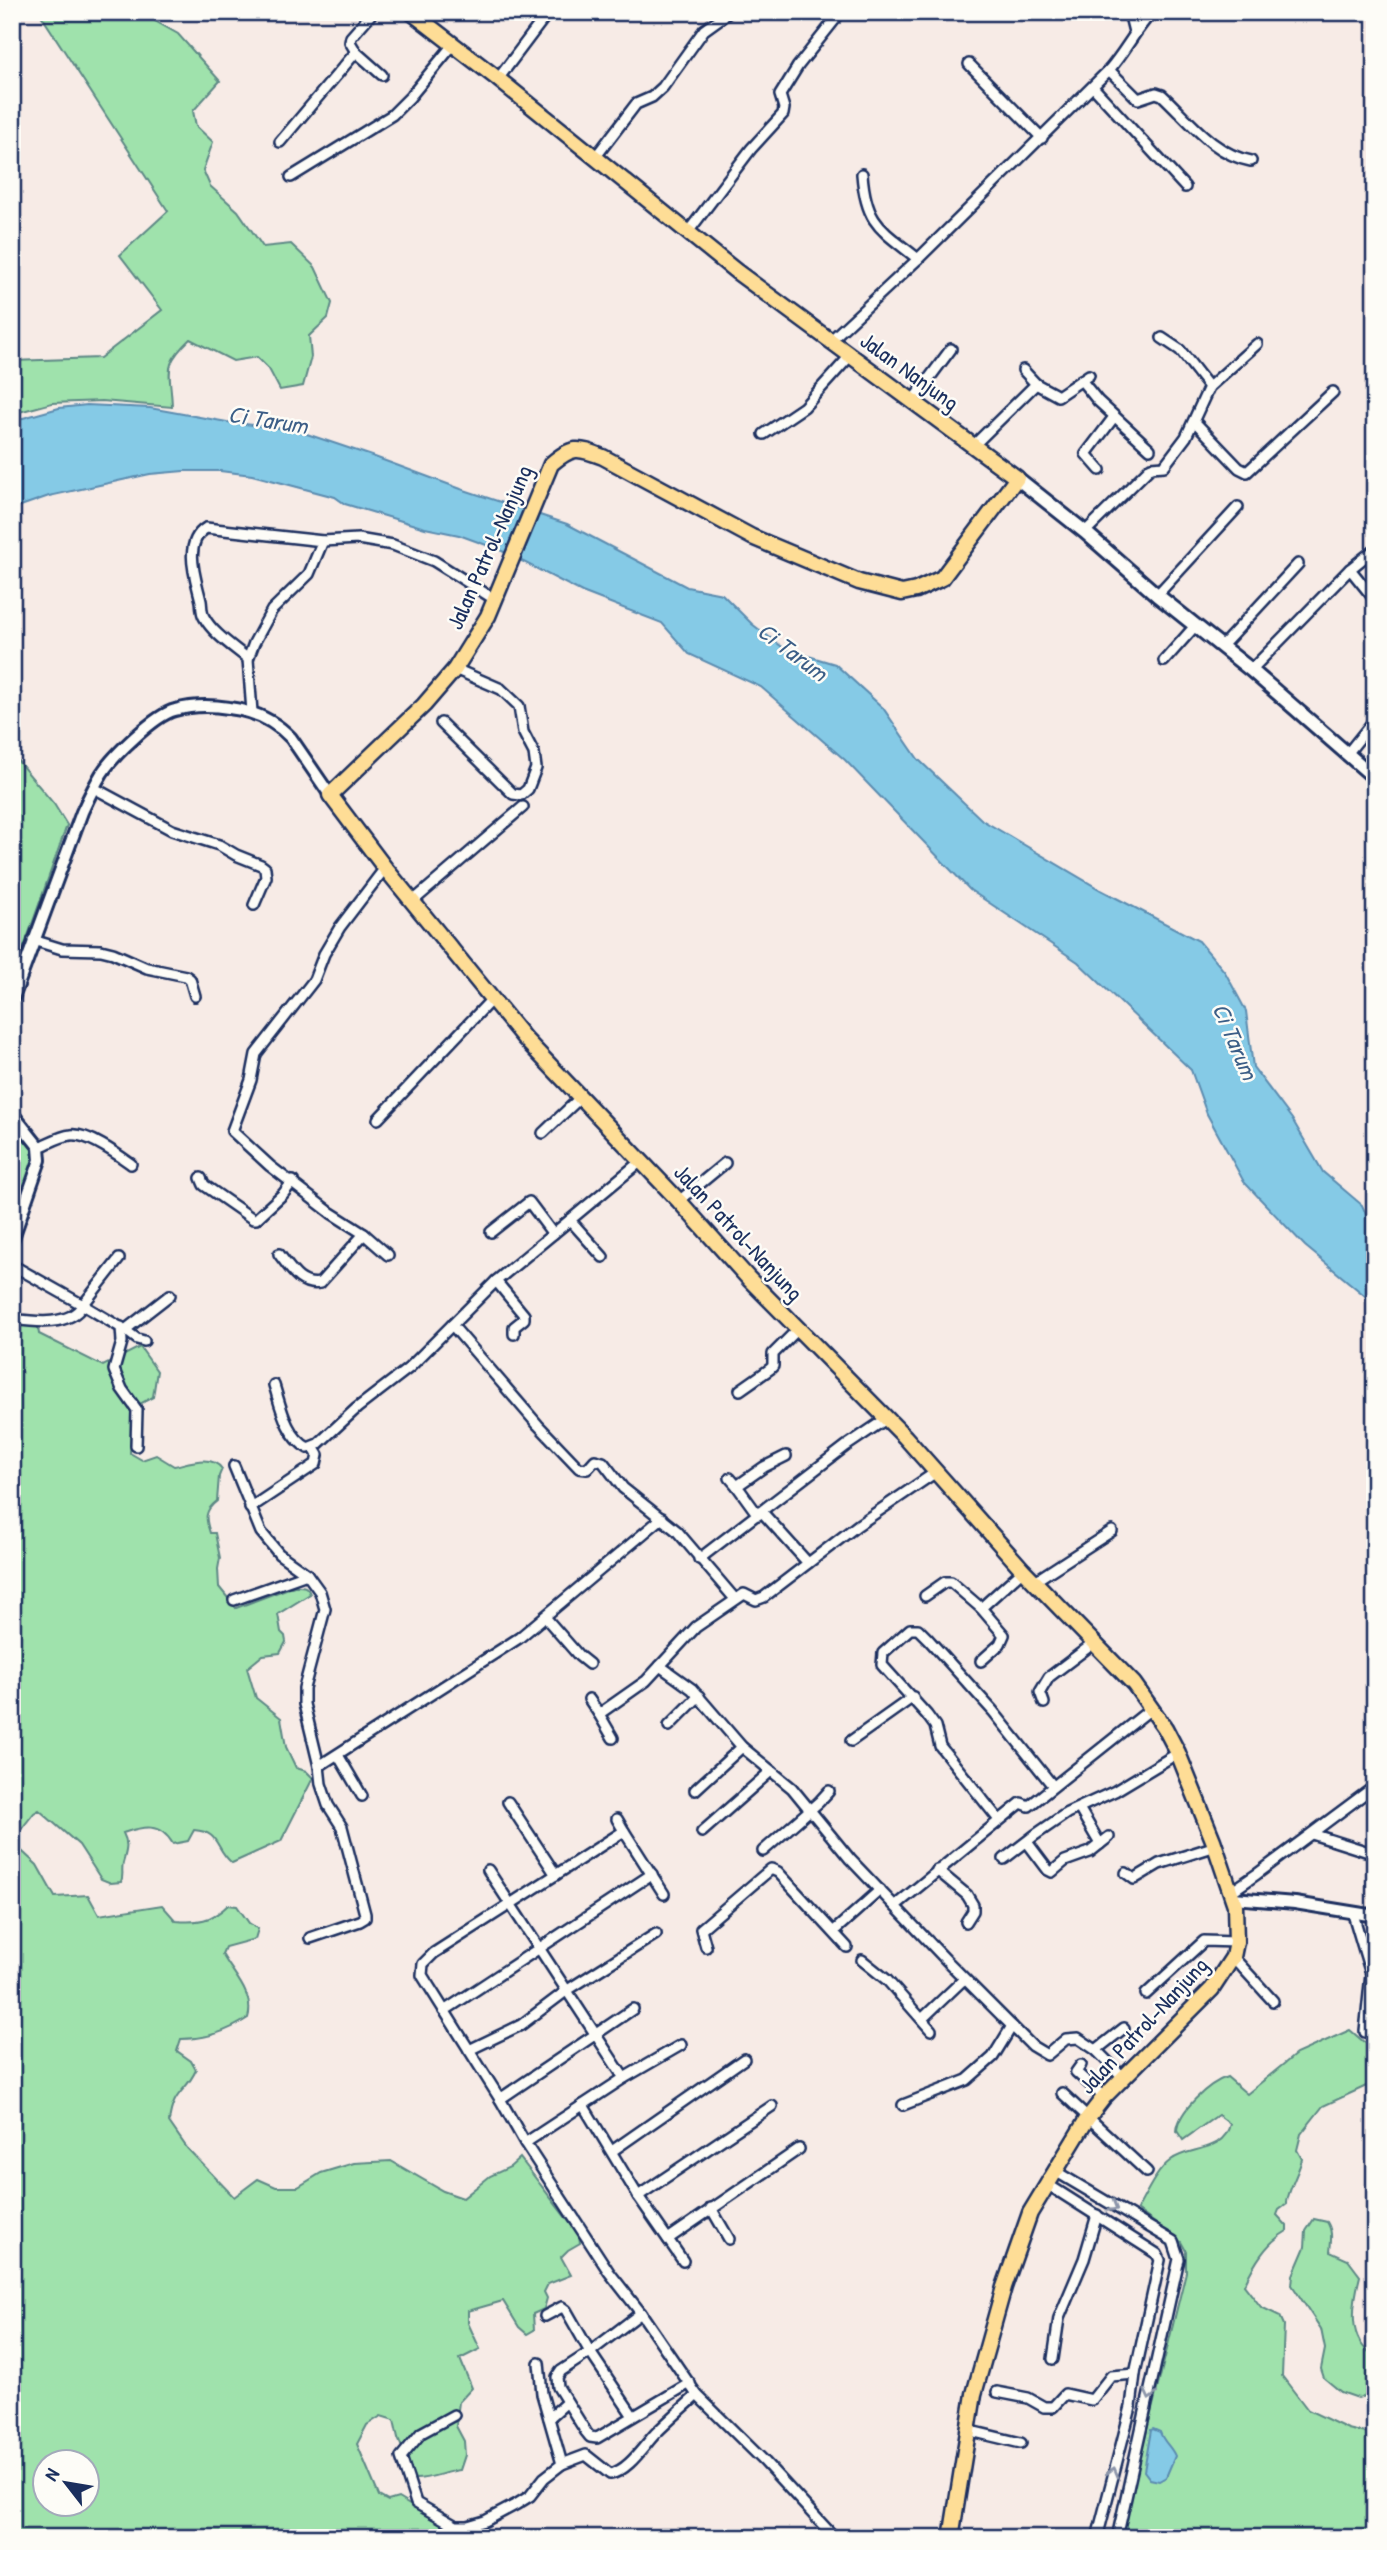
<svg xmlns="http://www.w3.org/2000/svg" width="1387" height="2550" font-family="'Patrick Hand',sans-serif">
<rect width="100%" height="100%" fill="#f7ebe6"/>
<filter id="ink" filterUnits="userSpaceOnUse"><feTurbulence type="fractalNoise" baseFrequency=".0143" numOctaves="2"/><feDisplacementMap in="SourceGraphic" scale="14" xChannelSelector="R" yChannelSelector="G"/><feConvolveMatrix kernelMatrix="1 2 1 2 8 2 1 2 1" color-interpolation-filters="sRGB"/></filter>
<g filter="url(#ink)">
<!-- green -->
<g fill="#9fe2ac" stroke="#5d8885" stroke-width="2" fill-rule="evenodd">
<path d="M39 12H148L155 21 178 34 220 81 193 111 196 126 213 142 203 170 210 186 238 211 263 247 291 244 315 267 332 303 328 318 309 336 311 357 303 386 280 390 269 369 257 357 233 361 190 339C161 367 171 370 172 407L102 401 52 403 12 414V361L100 358 162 310 120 255 168 211Z"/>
<path d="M12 754 54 804 67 825 12 981Z"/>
<path d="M12 1124 36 1154 35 1172 23 1189 12 1188Z"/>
<path d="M12 1324 38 1327 39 1334 103 1366 140 1347 157 1371 153 1397 132 1408 130 1453 142 1460 156 1455 174 1466C189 1463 211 1454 222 1469L219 1476 217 1501C204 1511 205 1518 210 1533H215L220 1558 218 1569 219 1587 236 1608 294 1586C303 1586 307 1585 310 1594L278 1614 281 1632 285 1636 286 1642 280 1653 263 1655 247 1668 256 1698 281 1718 286 1747 296 1768 306 1771 313 1778 281 1841 232 1863C214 1848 221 1832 194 1830L188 1841 173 1844C160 1822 144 1826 123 1833 129 1844 126 1852 123 1863 121 1870 124 1875 121 1882L111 1883 101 1879 79 1845 39 1810 34 1813 12 1841Z"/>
<path d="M12 1842 37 1865 55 1897 88 1895 99 1915 162 1905 176 1921C197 1923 212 1921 228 1905L237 1906 249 1923 258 1929 255 1939 225 1947 222 1954C233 1974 255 1995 248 2018 227 2032 206 2039 181 2039L177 2051 191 2061 196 2070C185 2094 173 2090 169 2122L187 2148 234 2197 258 2179 276 2187H298L321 2173 354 2163 391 2161 443 2191 463 2198 490 2176 510 2167 520 2158 579 2235 580 2243 568 2250 561 2257 571 2275 548 2284 544 2292 547 2298 544 2309 533 2314 534 2330 527 2334 519 2327 503 2301 468 2311V2323L480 2349 460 2359 472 2388 459 2402 456 2426 464 2441 465 2455 460 2470C444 2472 431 2479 415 2479L398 2438 394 2420 381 2416 367 2425 357 2444 379 2496 388 2501 398 2498 465 2538H12ZM46 2462H88V2504H46Z"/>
<path d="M1350 2030 1364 2042 1375 2046V2082L1323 2106 1301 2134 1297 2150 1302 2159C1299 2172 1286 2195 1287 2204L1279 2210 1277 2215 1287 2226V2231C1266 2243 1254 2264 1244 2285L1261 2307 1280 2316 1284 2325 1282 2376 1308 2410 1348 2429 1375 2435V2538H1125L1123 2527 1186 2272V2251L1181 2242 1137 2210C1146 2194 1156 2171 1171 2160 1189 2146 1224 2153 1230 2124L1218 2115 1183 2140 1177 2131C1178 2111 1209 2083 1227 2077L1247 2094 1296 2054Z"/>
<path d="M1314 2219 1327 2222C1333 2231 1331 2241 1330 2252L1348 2260 1360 2276C1353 2303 1346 2341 1375 2356V2393L1358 2398 1341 2392 1324 2378 1321 2369 1325 2349 1321 2329 1292 2285 1293 2275 1305 2247 1306 2231Z"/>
</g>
<!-- water -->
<g fill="#85cae6" stroke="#5b8cb0" stroke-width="2">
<path d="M87 405 150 408 227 422 295 430 372 456 461 489 567 524 687 587 722 594 752 624 785 649 835 664 883 708 918 759 982 820 1101 890 1199 941 1225 972 1246 1011 1253 1067 1292 1119 1323 1172 1362 1205 1375 1234V1304L1305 1246 1244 1182 1207 1114 1191 1070 1078 962 970 890 845 760 761 687 689 654 662 623 582 592 500 550 459 535 425 528 345 504 335 497 252 475 220 471H184L150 474 49 496 12 509V421L59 408Z"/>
<path d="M1153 2429 1160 2432C1163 2442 1171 2446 1175 2456L1166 2477 1159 2481 1150 2479 1144 2471 1151 2430Z"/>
</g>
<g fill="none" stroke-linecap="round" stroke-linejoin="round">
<!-- minor casing -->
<g stroke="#1b2f5e" stroke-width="14">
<g id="minor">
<path d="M373 12 351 37 350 42 356 52 382 75"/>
<path d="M1129 12 1134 32"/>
<path d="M969 64 1042 138"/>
<path d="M1109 70 1138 99 1156 93 1162 95C1189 120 1213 154 1251 161"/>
<path d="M498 79 547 14"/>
<path d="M1093 87 1185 187"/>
<path d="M280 142 356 52"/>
<path d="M594 159 636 104 652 97 663 87 704 30 729 12"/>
<path d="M862 174C866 225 881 229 918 259"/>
<path d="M291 177 392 115 410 97 452 46"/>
<path d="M688 232 751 149 783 114 784 108 780 95 798 66 841 12"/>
<path d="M1162 338 1180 350 1209 387"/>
<path d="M831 340 918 259 1109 70C1126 50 1134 32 1152 12"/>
<path d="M1023 370 1036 384"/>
<path d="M1081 380 1098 401 1150 449"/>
<path d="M913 400 951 349"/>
<path d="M1194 421 1239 468 1247 472 1333 392"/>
<path d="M764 434 804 407 850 356"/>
<path d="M974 445 1036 384 1058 396 1089 375"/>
<path d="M1100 470 1086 454 1114 417"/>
<path d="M1085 532 1147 471 1151 467 1164 466 1186 437 1209 387 1257 344"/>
<path d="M1350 569 1375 600"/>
<path d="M1157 595 1238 507"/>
<path d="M1221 647 1298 564"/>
<path d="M248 659C234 647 213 634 204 617 201 612 202 606 201 601 196 579 182 543 206 528L323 541 358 539 393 545 434 561 494 599"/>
<path d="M1164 661 1195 626"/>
<path d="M1251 670 1350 569 1375 549"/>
<path d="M252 712 248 659 254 643 272 610 309 574 323 541"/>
<path d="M441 723 513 794 521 795 528 789 536 768 534 753 523 732 519 706 501 689 455 669"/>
<path d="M1347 754 1375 719"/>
<path d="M94 788 172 830 219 845 236 855 261 865 265 868 266 877 254 905"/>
<path d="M385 868 340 927 324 954 314 980 256 1054 251 1080 232 1131 270 1166 331 1213 364 1234 388 1255"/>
<path d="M412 902 523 807"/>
<path d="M33 940 62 949 101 950 113 953 147 968 186 976 190 979 195 996"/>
<path d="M378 1119 491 1000"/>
<path d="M543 1133 581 1097"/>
<path d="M39 1147C49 1143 60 1136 71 1135 88 1133 117 1154 131 1164"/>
<path d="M201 1178 204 1185 253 1219H256L283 1194 293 1181"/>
<path d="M679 1201 725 1163"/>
<path d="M491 1232 529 1202 553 1234"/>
<path d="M279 1254C290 1268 300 1287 320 1283L364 1234"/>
<path d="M603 1257 570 1220 641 1161"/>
<path d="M12 1265 83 1305 119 1259"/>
<path d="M496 1281 524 1315V1319L514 1327V1334"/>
<path d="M12 1319C35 1322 69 1327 83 1305L125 1330 170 1295"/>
<path d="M452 1325 538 1425 579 1468 587 1469 595 1460 603 1462 623 1488 677 1531 735 1599"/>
<path d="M121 1327 122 1342 114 1370 122 1389 137 1410 136 1446"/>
<path d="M125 1330 137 1339 144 1341"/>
<path d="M274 1385C281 1407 286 1436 308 1448L318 1444 357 1408 409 1368 496 1281 570 1220"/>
<path d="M740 1390 770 1369 773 1366V1354L798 1329"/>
<path d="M234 1466 261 1532 279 1554 307 1574 320 1592 325 1609 304 1688V1704L319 1766 321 1784 328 1805 342 1827 365 1914V1918L360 1921 310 1938"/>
<path d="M730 1478 737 1486"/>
<path d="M250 1508 316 1464 318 1455 313 1447"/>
<path d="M762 1512 808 1563"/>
<path d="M758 1515 737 1486 764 1467 786 1456"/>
<path d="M699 1559 846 1446 886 1419"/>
<path d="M1035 1581 1112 1531"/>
<path d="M925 1596 945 1582H951L981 1608"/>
<path d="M234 1600 307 1574"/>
<path d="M545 1617 579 1656 589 1664"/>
<path d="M981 1661 1000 1644 1004 1635 981 1608 1023 1570"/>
<path d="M660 1666 692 1689 742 1747 792 1788 850 1859 949 1963 1032 2046 1047 2055 1066 2039 1078 2038 1096 2050 1123 2077"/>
<path d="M589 1699 599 1714 646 1681 696 1627 744 1594 756 1600 764 1597 858 1525 936 1472"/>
<path d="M1044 1703 1040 1692 1049 1677 1094 1643"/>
<path d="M599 1714 613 1738"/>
<path d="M669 1726 699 1696"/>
<path d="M851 1741 913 1697"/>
<path d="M338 1755 362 1796"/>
<path d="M319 1766 519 1638 662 1518"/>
<path d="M695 1790 742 1747"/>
<path d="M508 1802 556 1875"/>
<path d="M1079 1808 1100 1844 1109 1837"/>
<path d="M617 1819 624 1831"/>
<path d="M999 1820 940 1746 935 1726 927 1715 882 1665 883 1653 910 1629H918L928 1639 993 1711 1053 1786"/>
<path d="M702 1832 771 1771"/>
<path d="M1312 1834 1375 1854"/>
<path d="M1027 1842 1048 1870 1052 1872 1065 1861 1090 1852 1100 1844"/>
<path d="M763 1851 819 1802 829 1791"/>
<path d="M1004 1859 1035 1835 1067 1813 1115 1791 1178 1753"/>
<path d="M488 1870 624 2078"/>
<path d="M937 1870 967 1895 973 1905V1911L966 1922"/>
<path d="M1126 1873 1134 1879 1159 1864 1216 1846"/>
<path d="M1231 1892 1257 1874 1375 1786"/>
<path d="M664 1894 624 1831 434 1953 423 1964 422 1975 500 2099 525 2143 609 2272 641 2313 697 2395 764 2461 835 2538"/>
<path d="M895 1906 1021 1803 1029 1806 1152 1708"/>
<path d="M1353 1914 1371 1974 1365 2032"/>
<path d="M834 1931 880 1890"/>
<path d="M706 1947 701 1929 771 1869 778 1872 847 1947"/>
<path d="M1233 1957 1273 2001"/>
<path d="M862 1960 887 1980 931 2030"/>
<path d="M1146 1994 1204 1941 1236 1942"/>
<path d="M444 2011 652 1874"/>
<path d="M922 2019 964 1979"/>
<path d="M469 2050 521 2025 566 1991 656 1934"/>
<path d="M1096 2050 1124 2028"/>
<path d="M1081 2065 1076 2072 1104 2097"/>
<path d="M1062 2093 1147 2172"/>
<path d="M500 2099 633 2009"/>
<path d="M583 2105 638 2196 683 2261"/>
<path d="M903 2105 967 2080 993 2057 1012 2026"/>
<path d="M525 2143 624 2078 681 2045"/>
<path d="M612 2151 744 2059"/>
<path d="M1055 2171 1173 2241 1179 2259 1117 2538"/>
<path d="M1047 2184 1157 2254 1160 2260 1135 2374 1131 2407 1097 2538"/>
<path d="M638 2196 772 2106"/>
<path d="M711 2208 729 2239"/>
<path d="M668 2239 799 2149"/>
<path d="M641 2313 590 2352 561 2371 557 2377 558 2387 586 2432 590 2437 597 2438 690 2383"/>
<path d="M545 2316 562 2307 566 2310 590 2352 633 2416"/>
<path d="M1053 2359 1059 2318 1084 2259 1097 2215"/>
<path d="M539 2363 542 2394 562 2464 586 2455 610 2474C628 2471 643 2447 655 2434 669 2420 683 2408 697 2395"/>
<path d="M997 2392 1028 2398 1044 2407H1053L1065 2394 1092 2400 1111 2376 1135 2374"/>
<path d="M454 2415 421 2433 401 2457 416 2503 456 2526H468L485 2521 517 2504 530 2496 544 2478 562 2464"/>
<path d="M549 2418 567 2402"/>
<path d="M967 2430 1021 2443"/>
</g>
</g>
<!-- tertiary casing -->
<g stroke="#1b2f5e" stroke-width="16">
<g id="tertiary">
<path d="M12 1001 82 812C88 799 94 786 102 773 113 756 155 715 175 710 193 705 211 705 229 708 254 711 274 720 291 738L330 795"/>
<path d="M12 1113 39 1147 40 1160 12 1241"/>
<path d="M1233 1898 1295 1903 1375 1916"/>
</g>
</g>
<!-- secondary casing -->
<g stroke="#1b2f5e" stroke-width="18">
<path id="secondary" d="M1017 478 1085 532 1157 595 1251 670 1375 778"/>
</g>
<!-- primary casing -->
<g stroke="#1b2f5e" stroke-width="19">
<path id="primary" d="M411 12 498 79 737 272 1017 478 942 578 916 590 902 593 859 582 752 537 603 457C578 447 572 446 551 464L488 616 455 669 424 705 330 795 385 868 524 1038 679 1201 749 1279 905 1437 1023 1570 1134 1684 1165 1728 1178 1753 1213 1840 1235 1905 1236 1942 1233 1957 1212 1989 1104 2097 1087 2119 1030 2213 1004 2287 974 2394 951 2538"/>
</g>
<!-- minor -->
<use href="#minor" stroke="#fdfcf7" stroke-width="9"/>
<!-- tertiary -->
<use href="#tertiary" stroke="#fdfcf7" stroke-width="10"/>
<!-- secondary -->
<use href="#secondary" stroke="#fdfcf7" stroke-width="12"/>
<!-- primary -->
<use href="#primary" stroke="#fedd96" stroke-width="14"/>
</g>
<!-- one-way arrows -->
<defs><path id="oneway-chevron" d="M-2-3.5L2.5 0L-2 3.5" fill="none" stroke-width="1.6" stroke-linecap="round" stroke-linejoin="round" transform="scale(1.75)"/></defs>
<g stroke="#8c96aa">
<use href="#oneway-chevron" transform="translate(1113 2207) rotate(31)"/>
<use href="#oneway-chevron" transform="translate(1150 2395) rotate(103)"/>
<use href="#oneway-chevron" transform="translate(1113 2472) rotate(-75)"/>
</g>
</g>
<g text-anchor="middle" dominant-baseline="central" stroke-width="5" stroke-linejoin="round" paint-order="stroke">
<!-- street labels -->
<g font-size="23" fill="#1b2f5e" stroke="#fdfcf7">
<text transform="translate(910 371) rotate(36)">Jalan Nanjung</text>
<text transform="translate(489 547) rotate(-66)">Jalan Patrol-Nanjung</text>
<text transform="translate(739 1232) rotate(47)">Jalan Patrol-Nanjung</text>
<text transform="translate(1143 2025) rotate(-47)">Jalan Patrol-Nanjung</text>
</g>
<!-- water labels -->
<g font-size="24" font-style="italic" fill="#3b5e87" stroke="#fdfcf7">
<text transform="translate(268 419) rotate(9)">Ci Tarum</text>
<text transform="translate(793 651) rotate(37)">Ci Tarum</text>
<text transform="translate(1236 1041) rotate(67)">Ci Tarum</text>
</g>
</g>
<!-- margin -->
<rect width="1387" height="2550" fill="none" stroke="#fdfcf7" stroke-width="42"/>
<rect x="21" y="21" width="1345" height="2508" fill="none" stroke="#1b2f5e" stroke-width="2.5" filter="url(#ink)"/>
<!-- north arrow -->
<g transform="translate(66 2483) rotate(301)"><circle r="33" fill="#fdfcf7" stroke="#a3aaba" stroke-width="2"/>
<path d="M0-5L12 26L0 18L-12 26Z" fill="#1b2f5e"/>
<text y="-10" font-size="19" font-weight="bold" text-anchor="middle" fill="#1b2f5e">N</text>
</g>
</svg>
